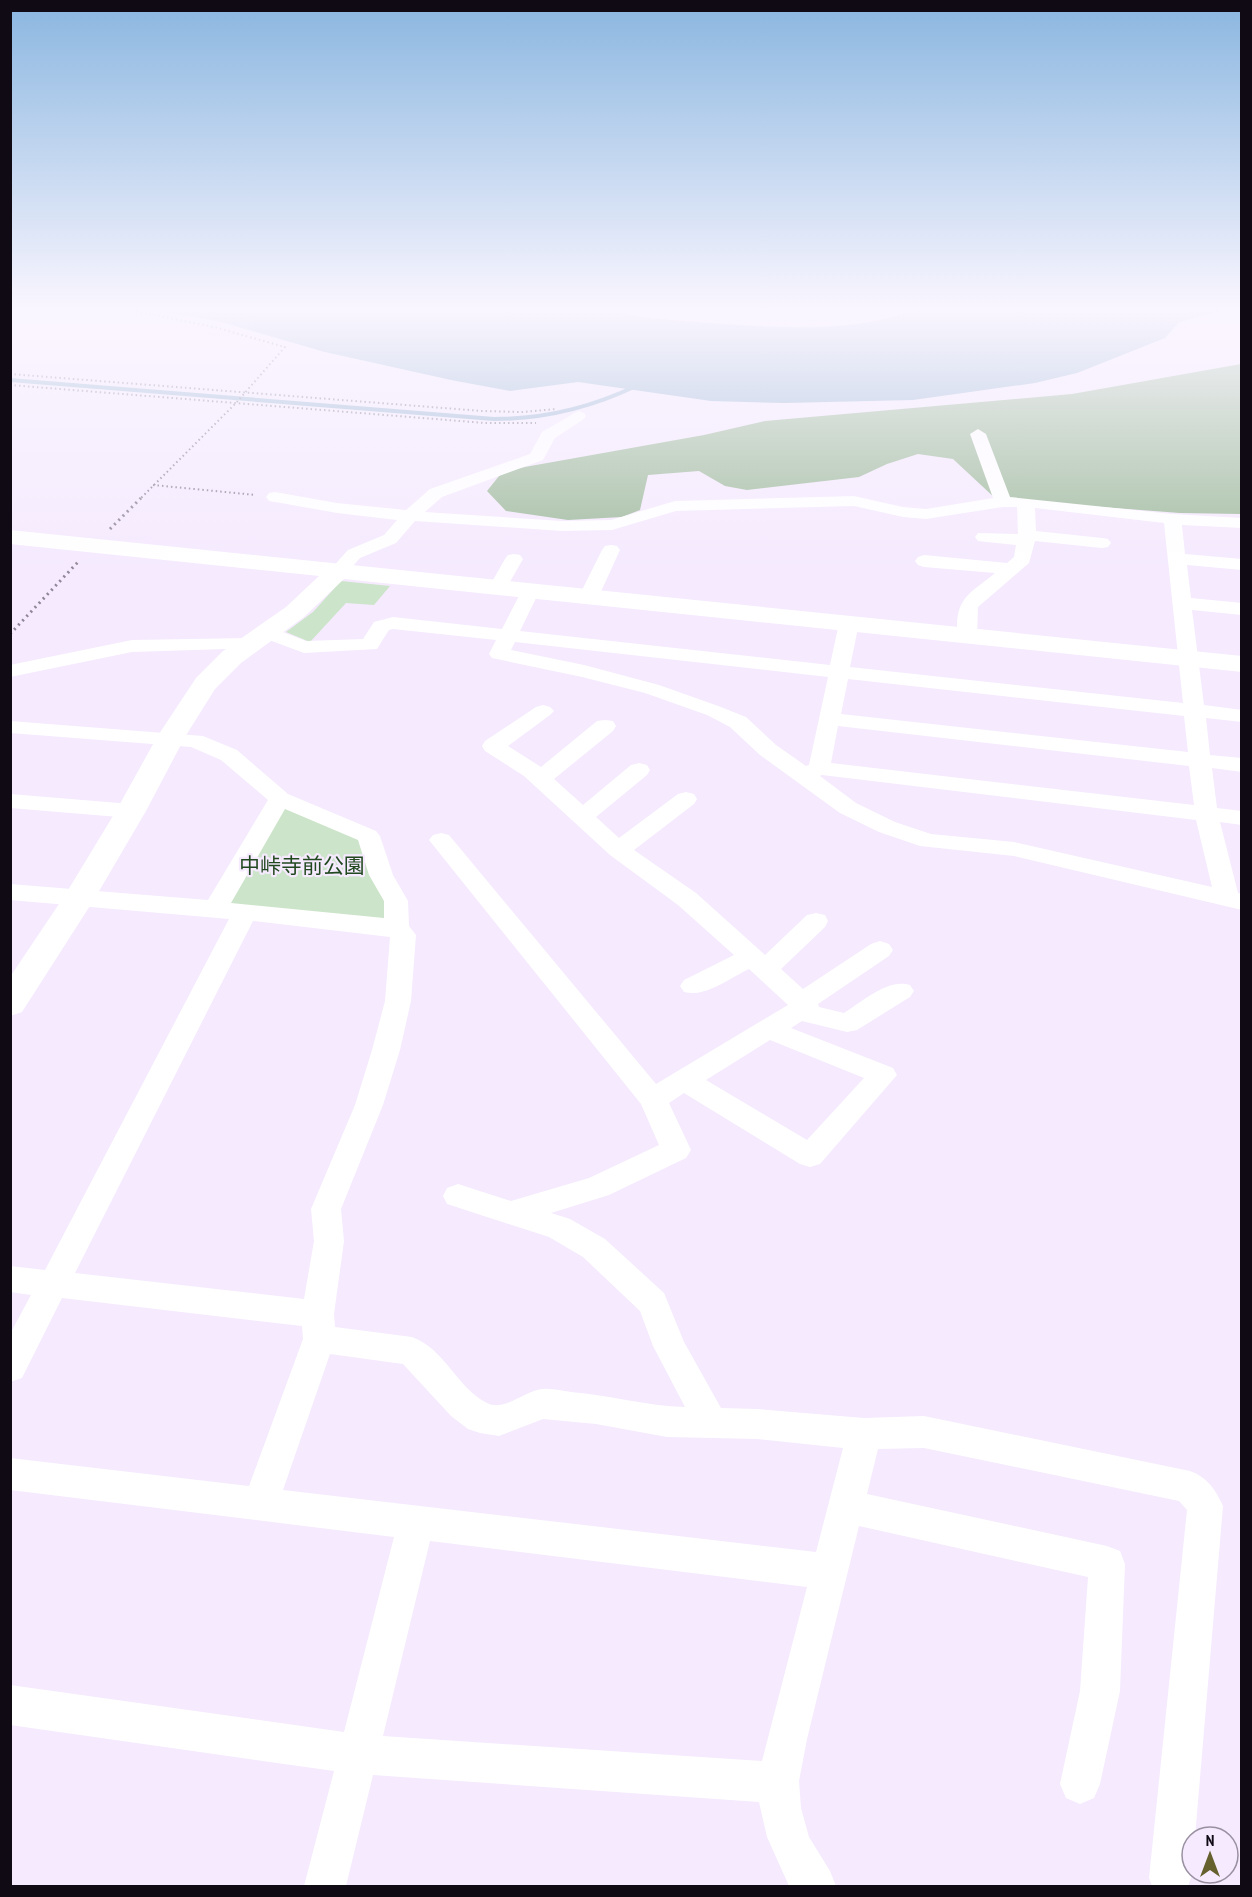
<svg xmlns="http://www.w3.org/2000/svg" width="1252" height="1897" font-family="'PT Sans Narrow','Noto Sans JP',sans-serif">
<rect width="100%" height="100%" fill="#f5eafe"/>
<!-- green -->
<g fill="#cce4c9">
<path d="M341 581 390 586 374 605 346 603 310 642 286 632 313 612Z"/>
<path d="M280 799 368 836 396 928 215 909Z"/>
</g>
<!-- forest -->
<path fill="#a0bb9e" d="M1241 364V514L1180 513 996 499 953 459 918 454 887 464 859 477 747 490 725 486 699 471 648 475 640 510 622 517 568 520 506 511 487 491 503 471 704 435 765 421 1072 394Z"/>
<!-- water -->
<path fill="#9db8d5" d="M137 307H606C628 318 672 320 697 322 769 327 843 335 912 311L913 307H1241L1242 309 1230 308 1179 322 1165 338 1077 373 1035 383 913 400 784 403 711 401 578 382 510 391 451 380 325 352 218 321Z"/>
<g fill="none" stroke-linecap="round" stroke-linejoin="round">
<!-- stream -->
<path stroke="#9db8d5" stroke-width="4" d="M10 380 494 419C545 419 590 408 636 386"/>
<!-- path-far1 -->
<g stroke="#8f8797" stroke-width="2" stroke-dasharray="1.5 3" stroke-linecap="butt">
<path d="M114 307 214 327 285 347 236 403 140 499"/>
<path d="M10 374 482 411 522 412 557 409"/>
<path d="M10 385 485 423H536"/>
<path d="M153 485 256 495"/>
</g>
<!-- path -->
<g stroke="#8f8797" stroke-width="3" stroke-dasharray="2 4" stroke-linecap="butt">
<path d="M110 529 141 498"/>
<path d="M10 634 78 562"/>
</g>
<!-- street -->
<g fill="#fff" fill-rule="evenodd">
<path d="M578 411 584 413 586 416 584 419 555 438 543 460 442 497 425 512 562 521 611 520 675 501 854 496 903 507 926 509 993 498 970 434 978 429 986 434 1010 497 1172 514 1242 518V528L1182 525 1185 554 1242 559V570L1187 565 1191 598 1242 603V615L1192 610 1204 705 1242 710V722L1206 718 1210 755 1242 758V772L1212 768 1217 808 1242 811V825L1220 822 1238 893 1242 894V910L1014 856 920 846 879 832 840 813 760 755 730 727 707 715 645 693 582 677 492 658 489 654 496 640 393 629 389 630 377 649 304 653 261 637 258 633 261 629H275L306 641 363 639 374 622 393 617 502 629 522 590 524 586H538L540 590 520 631 830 665 839 623 842 619H856L859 623 850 667 1183 703 1164 523 1035 508 1036 531 1102 538 1108 539 1111 543 1108 547 1102 548 1035 541 1029 563 978 607 977 636 974 640H960C956 635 957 632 957 626 957 596 974 591 995 573L924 567 918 565 915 561 918 557 924 555 1007 563 1014 557 1016 545 978 541 975 537 978 533 1018 534 1017 507H1003L926 519 903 517 854 506 676 511 612 530 562 531 415 521 396 543 360 558 346 574H332L330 570 348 550 384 535 397 520 337 513 275 502 269 501 266 497 269 493 275 492 337 503 406 510 430 489 530 454 542 432ZM515 642 828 677 809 765 806 766 776 745 746 717 721 707 659 685 584 665 511 650ZM848 679 1184 716 1188 752 841 714ZM838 726 1189 766 1194 805 831 763ZM822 775 1196 820 1212 887 1014 842 931 834 895 822 856 803 820 776Z"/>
<path d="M611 545 617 546 620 550 599 596 596 600H582L579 596 602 550 605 546Z"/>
<path d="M514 554 520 555 523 559 507 587 505 591H491L489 587 505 559 508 555Z"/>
<path d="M249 638 256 640 259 644 256 648 132 652 10 677V665L132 640Z"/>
<path d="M543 705 550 707 554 711 550 715 508 746 541 767 597 721 605 720 613 721 616 726 613 731 554 779 583 805 631 765 639 763 647 765 650 770 647 775 596 817 619 838 678 794 686 792 694 794 697 799 694 804 634 850 696 893 765 955 807 915 816 913 825 915 828 921 825 927 781 969 803 989 871 944 880 941 889 944 893 950 889 956 818 1004 819 1007 844 1013C862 1002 888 978 910 985L914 991 910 997 857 1030 847 1032 802 1021 791 1028 893 1068 897 1075 820 1164 810 1167 800 1164 684 1093 669 1103 691 1150 686 1158 609 1195 551 1213 570 1219 605 1239 664 1293 684 1342 721 1408 757 1409 864 1418 924 1416 1190 1471C1207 1477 1216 1490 1223 1506L1195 1837H1192L1191 1878 1188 1886H1152L1149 1878 1187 1510 1179 1501 924 1448 878 1449 867 1494 1107 1546 1120 1551 1125 1564 1120 1691 1100 1784 1094 1798 1080 1804 1066 1798 1060 1784 1080 1691 1088 1577 859 1526 807 1739 799 1781 801 1808 809 1837 830 1871 836 1886H789L767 1837 759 1802 373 1775 346 1886H304L334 1771 10 1725V1685L344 1732 394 1537 10 1490V1458L249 1486 303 1339 302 1326 62 1298 22 1378 10 1382V1334L31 1295 10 1292V1266L45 1270 229 919 10 900V884L208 900 268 800 221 760 191 747 10 733V721L203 736 237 750 288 794 376 831 380 836 393 875 408 901 409 926 416 935 411 1001 400 1050 383 1105 341 1209 344 1241 334 1314 335 1327 412 1337C444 1348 457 1388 487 1403 505 1412 525 1390 543 1389 552 1388 562 1391 571 1392 609 1395 646 1406 685 1407L653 1346 640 1311 583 1257 549 1237 447 1204 443 1196 447 1188 458 1184 511 1201 589 1178 659 1145 641 1104 433 845 429 840 433 835 441 833 449 835 656 1084 788 1005 749 969C730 978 705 998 684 992L680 986 684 980 734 955 678 905 610 855 524 776 485 751 482 746 485 741 536 707ZM285 809 358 840 369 875 384 901V918L231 903ZM253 921 390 937 385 1001 372 1050 355 1105 311 1209 314 1241 304 1299 75 1273ZM770 1040 864 1078 807 1140 706 1080ZM330 1354 403 1364 451 1416 468 1429 480 1433 499 1436 543 1419 596 1424 667 1437 757 1439 843 1448 816 1552 283 1490ZM430 1541 807 1587 762 1761 383 1736Z"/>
<path d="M10 794 131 804 139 806 142 811 139 816 131 818 10 808Z"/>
</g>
<!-- secondary -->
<path fill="#fff" fill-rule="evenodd" d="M10 530 1242 656V672L344 579 304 617 241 663 215 689 185 737 146 811 95 898 22 1012 10 1016V977L65 895 116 811 157 737 196 678 223 651 286 607 319 576 10 544Z"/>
</g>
<!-- sky -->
<linearGradient id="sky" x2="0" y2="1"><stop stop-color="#8ab6e0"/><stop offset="0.54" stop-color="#faf6ff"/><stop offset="1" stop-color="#faf6ff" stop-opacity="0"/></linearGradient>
<rect width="1252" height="573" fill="url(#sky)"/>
<g text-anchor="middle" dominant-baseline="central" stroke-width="4.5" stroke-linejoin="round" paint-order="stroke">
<!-- park labels -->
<g font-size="21" fill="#21481f" stroke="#f5eafe">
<text x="302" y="865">中峠寺前公園</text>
</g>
</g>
<!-- border -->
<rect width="1252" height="1897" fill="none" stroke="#100a15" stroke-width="24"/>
<!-- north arrow -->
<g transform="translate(1210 1855)"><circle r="28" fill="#f5eafe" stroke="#9990a1" stroke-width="1.5"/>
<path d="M0-4.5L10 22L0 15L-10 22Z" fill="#65602d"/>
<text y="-9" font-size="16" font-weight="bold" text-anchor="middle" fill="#100a15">N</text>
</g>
</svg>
